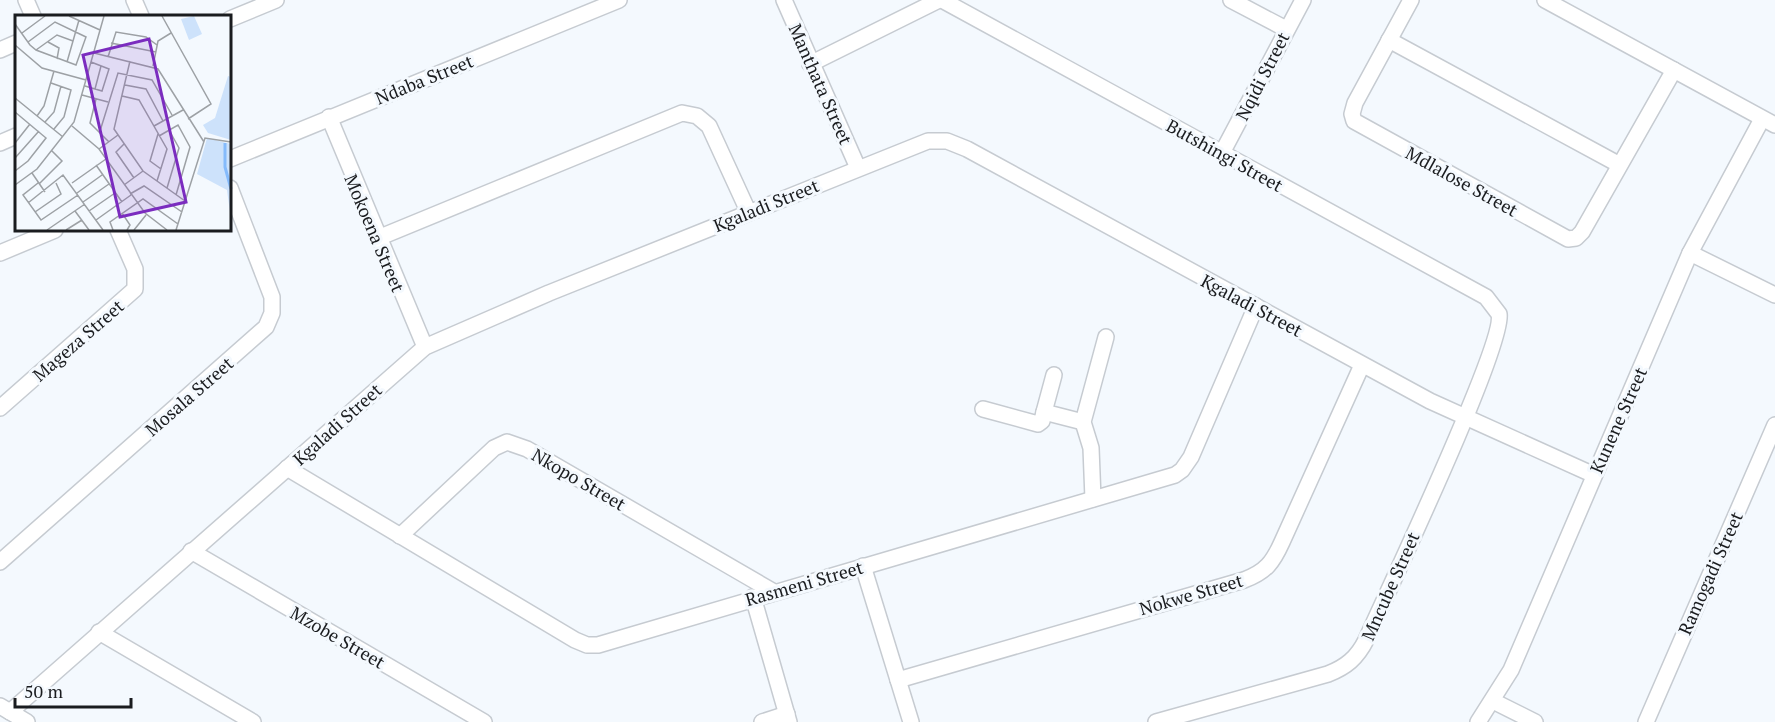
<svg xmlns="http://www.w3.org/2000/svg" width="1775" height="722" font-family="'PT Serif',serif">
<rect width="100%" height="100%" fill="#f4f9fe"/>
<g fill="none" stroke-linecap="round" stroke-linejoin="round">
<!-- minor casing -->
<g stroke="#c6cbd1" stroke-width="18">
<g id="minor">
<path d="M26 0 33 16"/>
<path d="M134 0 141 16"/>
<path d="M784 0 858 168"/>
<path d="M942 0 1486 297 1499 314C1506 342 1386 595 1366 640 1357 658 1346 667 1328 674L1156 722"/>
<path d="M1231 0 1286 29"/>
<path d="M1411 0 1355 103 1352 114 1354 121 1568 239 1576 238 1582 232 1674 70"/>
<path d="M1545 0 1775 125"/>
<path d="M230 19 276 0"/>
<path d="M1389 40 1618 164"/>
<path d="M0 50 16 43"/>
<path d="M810 64 939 0"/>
<path d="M329 117 425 347"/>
<path d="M0 143 16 136"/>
<path d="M1222 153 1303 0"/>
<path d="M230 159 619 0"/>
<path d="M378 238 682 113 697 116 709 126 748 211"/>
<path d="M0 253 55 230"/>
<path d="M1690 253 1775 295"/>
<path d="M1054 375 1044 412 1083 422"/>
<path d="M0 408 135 289V269L118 230"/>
<path d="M983 409 1038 424 1042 421 1044 412"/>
<path d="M287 468 575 640 587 645H598L1175 475 1182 470 1191 457 1256 306"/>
<path d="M1093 499 1091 448 1083 422 1106 337"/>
<path d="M400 536 494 448 507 442 527 449 774 592"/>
<path d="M191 551 484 722"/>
<path d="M0 562 266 327 272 313V297L230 188"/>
<path d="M863 566 911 722"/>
<path d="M753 597 789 722"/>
<path d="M99 632 253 722"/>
<path d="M898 680 1244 580C1266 572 1273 562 1282 542L1362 365"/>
<path d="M1493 701 1535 722"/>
<path d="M0 706 27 722"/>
<path d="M10 712 425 347 549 293 928 141H947L967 149 1430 401 1594 475"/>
<path d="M762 722 787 714"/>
<path d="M1478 722 1511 670 1690 253 1762 119"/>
<path d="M1646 722 1775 425"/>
</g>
</g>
<!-- minor -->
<use href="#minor" stroke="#fff" stroke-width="15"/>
</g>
<g text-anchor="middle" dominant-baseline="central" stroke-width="6" stroke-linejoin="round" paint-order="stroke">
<!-- street labels -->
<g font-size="18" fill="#1a1c1f" stroke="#f4f9fe">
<text transform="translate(1262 76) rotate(-63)">Nqidi Street</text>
<text transform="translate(424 79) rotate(-22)">Ndaba Street</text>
<text transform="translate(821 84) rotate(66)">Manthata Street</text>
<text transform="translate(1225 155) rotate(29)">Butshingi Street</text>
<text transform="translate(1462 181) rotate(29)">Mdlalose Street</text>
<text transform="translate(766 205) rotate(-22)">Kgaladi Street</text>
<text transform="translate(375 233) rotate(67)">Mokoena Street</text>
<text transform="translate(1252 305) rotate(28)">Kgaladi Street</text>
<text transform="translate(78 340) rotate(-41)">Mageza Street</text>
<text transform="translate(189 396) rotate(-41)">Mosala Street</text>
<text transform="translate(1618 420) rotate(-66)">Kunene Street</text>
<text transform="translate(337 424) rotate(-42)">Kgaladi Street</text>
<text transform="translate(579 479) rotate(30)">Nkopo Street</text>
<text transform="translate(1710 573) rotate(-66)">Ramogadi Street</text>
<text transform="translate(804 583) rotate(-16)">Rasmeni Street</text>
<text transform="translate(1390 586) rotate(-66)">Mncube Street</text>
<text transform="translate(1191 594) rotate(-16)">Nokwe Street</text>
<text transform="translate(338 637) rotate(30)">Mzobe Street</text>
</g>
</g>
<!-- overview -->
<g transform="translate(15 15)">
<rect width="216" height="216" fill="#f4f9fe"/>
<path d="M179 1 187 19 174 25 166 4ZM213 61 216 62V125L193 118 188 110 200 103ZM192 123 216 129V204L212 175 182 159Z" fill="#cde2fb"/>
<path fill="none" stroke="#85bbfc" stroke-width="3" d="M210 128V152L216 174"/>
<path fill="none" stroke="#9da1a5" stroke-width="1.5" d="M54 1 85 15M147 1 196 89 173 104M0 9 15 30 21 35 61 50 71 22 40 7 13 27M7 18 30 1M33 27 44 33 42 44M96 28 141 37M0 30 27 53 71 65M21 35 42 20 58 26M79 38 143 54 189 127M93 42 101 17 131 22 142 30M115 46 99 114 128 156 170 186M52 47 64 5M138 51 143 26 156 18M36 68 56 75 49 102 39 114M110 70 131 74 148 106M70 71 87 76 94 54 76 47M80 74 86 51M67 80 93 87M107 81 124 85 152 134 142 166M0 83 48 122M81 84 75 108 94 127M0 97 31 123 13 146 0 156M22 101 29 91 39 56M30 107 39 97 46 71M57 111 84 134 130 198 152 215M139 111 168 95M85 116 103 58 137 65 157 100M143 119 135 146 146 154M144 121 163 110 175 132 161 180M0 128 15 109M109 129 101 137 119 163M84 134 103 120M0 143 24 116M81 150 107 187M17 158 30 177M23 168 8 180 26 205 63 180M57 168 91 144M24 169 47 146 37 136M0 170 22 154 59 107 89 1M109 170 128 156M152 173 164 133 154 115M62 178 87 160M115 179 129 171 167 197M68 187 94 169M13 188 48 160 88 215M60 196 74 215M74 196 100 178M20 197 46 179 41 168M107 198 115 210 112 215M81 205 116 180M32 215 70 189M51 215 67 205M98 215 95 207 128 184 163 209M119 215 131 200M161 215 190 123 216 127"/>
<path fill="#7b2cbf" fill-opacity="0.15" stroke="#7b2cbf" stroke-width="3" d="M134 24 171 187 105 202 68 40Z"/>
<rect width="216" height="216" fill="none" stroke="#1a1c1f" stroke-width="3"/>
</g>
<!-- scale -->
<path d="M15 698v9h116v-9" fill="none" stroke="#1a1c1f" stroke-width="3"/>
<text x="24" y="698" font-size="18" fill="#1a1c1f" stroke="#f4f9fe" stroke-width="4.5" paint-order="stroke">50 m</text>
</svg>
